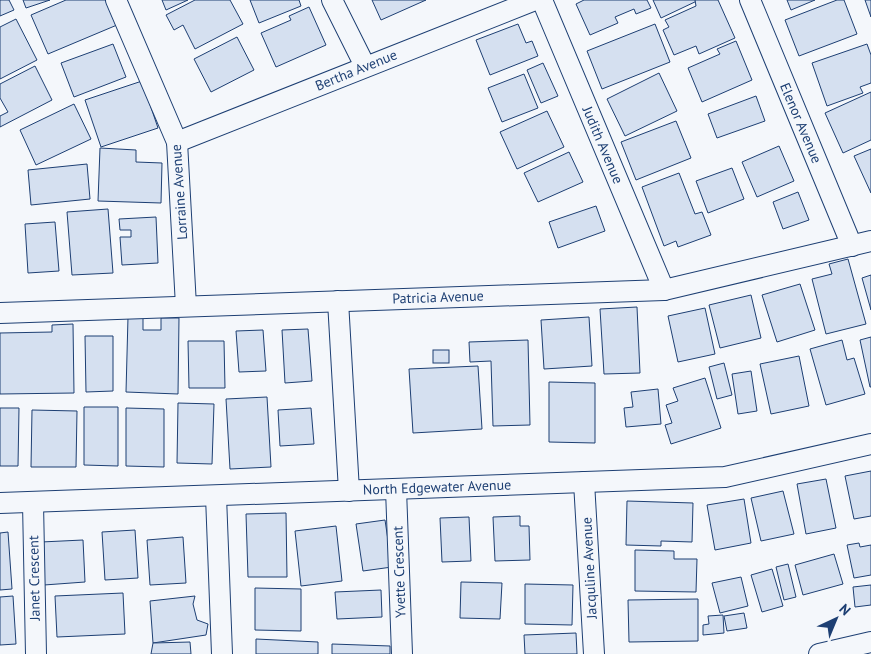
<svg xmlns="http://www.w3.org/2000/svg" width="871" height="654" font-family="'PT Sans',sans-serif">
<rect width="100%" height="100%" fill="#f4f7fb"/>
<!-- building -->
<g fill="#d5e0f0" stroke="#1d3f73">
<path d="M0 0H9L14 10 0 16Z"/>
<path d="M23 0H50L26 8Z"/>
<path d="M66 0H106L117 25 48 54 31 15Z"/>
<path d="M162 0H188L166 10Z"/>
<path d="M195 0H230L243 24 195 49 183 25 174 30 166 15Z"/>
<path d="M250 0H299L301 6 259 23Z"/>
<path d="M372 0H426L381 20Z"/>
<path d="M584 0H647L651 8 636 14 634 9 615 17 618 23 590 35 576 4Z"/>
<path d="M653 0H699L661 18Z"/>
<path d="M718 0 735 38 699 54 696 46 674 55 663 30 669 27 665 20 696 6 695 0Z"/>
<path d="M787 0H815L791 10Z"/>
<path d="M837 0H844L857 34 799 56 785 20Z"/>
<path d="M865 0H871V17Z"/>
<path d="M309 7 326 45 276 67 261 33 291 20 289 16Z"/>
<path d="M16 19 37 60 0 79V27Z"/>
<path d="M518 24 526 43 532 41 538 56 490 75 476 40Z"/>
<path d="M655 24 670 62 602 89 587 51Z"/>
<path d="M237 37 254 70 211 92 194 59Z"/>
<path d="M736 41 752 80 702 102 688 68 720 54 717 49Z"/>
<path d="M113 44 126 77 74 97 61 63Z"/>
<path d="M867 44 871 55V83L860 87 863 93 827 106 812 63Z"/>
<path d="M543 63 558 96 541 103 527 70Z"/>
<path d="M35 66 52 100 0 127V116L8 112 0 98V84Z"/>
<path d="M659 73 677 111 625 136 607 99Z"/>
<path d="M524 74 538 108 502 122 488 88Z"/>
<path d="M142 81 158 128 101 147 85 100Z"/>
<path d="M871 92V140L843 153 825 113Z"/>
<path d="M756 96 765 121 717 138 708 114Z"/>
<path d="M74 104 91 139 36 165 20 130Z"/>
<path d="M547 111 564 147 517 169 500 132Z"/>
<path d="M676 121 691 158 636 180 621 142Z"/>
<path d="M779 146 794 181 757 197 742 162Z"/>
<path d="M100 148 136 150V162L162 163 161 203 98 201Z"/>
<path d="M871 149V193L854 156Z"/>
<path d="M569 152 583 182 538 202 524 173Z"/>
<path d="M87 164 90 199 31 205 28 170Z"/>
<path d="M732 168 744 199 708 213 696 181Z"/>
<path d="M679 173 695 214 702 212 711 235 678 247 676 241 664 246 642 187Z"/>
<path d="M798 192 809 220 783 229 773 202Z"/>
<path d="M596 206 605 231 558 248 549 222Z"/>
<path d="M108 209 113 273 72 275 67 212Z"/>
<path d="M156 217 158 263 122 265 120 237H131V230H120L119 219Z"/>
<path d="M55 222 59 271 28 273 25 224Z"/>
<path d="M848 259 866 324 826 334 812 279 832 274 829 264Z"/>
<path d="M871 275V310L862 278Z"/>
<path d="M800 284 815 330 777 342 762 295Z"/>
<path d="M751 295 761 338 720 348 709 305Z"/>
<path d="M637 307 640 373 604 374 600 309Z"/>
<path d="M705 308 715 354 678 362 668 316Z"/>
<path d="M128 317 143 318V330H161V318H179L178 394 126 392Z"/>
<path d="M589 317 592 366 544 369 541 320Z"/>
<path d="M73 324 74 393 0 394V333L52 332V325Z"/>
<path d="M308 329 312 381 285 383 282 330Z"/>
<path d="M263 330 266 371 239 372 236 331Z"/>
<path d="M85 336H113V391L86 392Z"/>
<path d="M871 337V387H870L860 340Z"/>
<path d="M528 340 530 425 493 426 491 361 470 362 469 342Z"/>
<path d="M842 340 847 360 854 358 865 394 826 405 810 349Z"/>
<path d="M188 341H224L225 388H189Z"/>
<rect x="433" y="350" width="16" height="13"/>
<path d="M799 356 809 406 771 414 760 364Z"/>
<path d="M724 363 732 395 717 399 709 367Z"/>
<path d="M478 366 482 429 413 433 409 369Z"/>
<path d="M751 371 757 411 738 414 732 374Z"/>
<path d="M705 378 721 428 671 444 665 425 672 423 666 405 678 401 673 388Z"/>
<path d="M549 382 595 383V443L549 442Z"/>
<path d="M658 389 661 424 626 427 624 408 633 407 631 392Z"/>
<path d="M267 397 271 467 230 469 226 399Z"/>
<path d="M178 403 214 404 212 464 177 463Z"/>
<path d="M84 407H118V466L84 465Z"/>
<path d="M0 408H19L18 466H0Z"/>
<path d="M126 408 164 409V467L126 466Z"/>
<path d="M311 408 314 444 280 446 278 410Z"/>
<path d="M32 410 77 411 76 467H31Z"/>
<path d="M871 471V516L854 519 845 476Z"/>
<path d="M826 479 836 528 806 534 797 484Z"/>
<path d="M783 491 794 534 761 541 751 498Z"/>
<path d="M744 499 751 543 715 550 707 505Z"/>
<path d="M627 501 693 503 692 542 661 541V546L626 545Z"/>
<path d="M286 513 287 577H248L246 514Z"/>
<path d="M520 516V526H529L530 560 495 561 493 517Z"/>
<path d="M469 517 471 561 442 562 440 518Z"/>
<path d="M385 520 392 567 363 571 356 524Z"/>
<path d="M336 526 342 581 301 586 295 531Z"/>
<path d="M135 530 138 578 105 580 102 532Z"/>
<path d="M8 532 12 589 0 590V533Z"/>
<path d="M183 537 186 583 150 585 147 540Z"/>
<path d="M83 540 85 582 44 585 41 542Z"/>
<path d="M859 543 860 547 871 545V575L854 578 847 545Z"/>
<path d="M635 550 674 551V559H697L696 592 635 591Z"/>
<path d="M834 554 843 584 803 595 795 565Z"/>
<path d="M788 564 796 597 784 600 776 567Z"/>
<path d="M772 569 783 606 762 612 751 575Z"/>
<path d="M741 577 748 606 720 613 712 583Z"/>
<path d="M461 582 502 583 500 619 460 618Z"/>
<path d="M525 584 573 585 572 625 525 624Z"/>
<path d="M871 585V605L855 607 853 587Z"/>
<path d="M255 588 301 589V631L255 630Z"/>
<path d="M381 590 382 617 337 619 335 592Z"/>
<path d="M123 593 125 634 57 637 55 596Z"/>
<path d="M13 596 16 644 0 645V597Z"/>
<path d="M195 596 193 604 197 620 208 624 206 635 153 643 150 601Z"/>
<path d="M698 599V641L629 642 628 600Z"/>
<path d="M744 613 747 628 727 631 724 616Z"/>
<path d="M723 615 724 633 703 635V625L709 624 708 616Z"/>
<path d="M576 633 577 654H525L524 635Z"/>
<path d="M256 639 318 642V654H256Z"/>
<path d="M190 642 191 654H151L153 643Z"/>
<path d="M332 644 390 646V654H332Z"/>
</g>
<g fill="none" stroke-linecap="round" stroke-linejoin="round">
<!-- street casing -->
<g stroke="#1d3f73" stroke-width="22">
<g id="street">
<path d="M116 0 177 142 186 306"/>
<path d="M332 0 365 66"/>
<path d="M542 0 664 290"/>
<path d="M750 0 852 246"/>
<path d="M177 142 535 0"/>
<path d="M338 301 349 491"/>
<path d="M0 313 664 290 871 241"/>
<path d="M584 482 594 654"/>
<path d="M396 489 402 654"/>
<path d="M216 496 222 654"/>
<path d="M0 503 725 477 871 444"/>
<path d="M33 503 36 654"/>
<path d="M819 654 871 642"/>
</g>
</g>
<!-- street -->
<use href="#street" stroke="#f4f7fb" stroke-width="20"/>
</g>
<g text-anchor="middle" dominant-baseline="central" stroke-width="4" stroke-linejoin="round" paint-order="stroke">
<!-- street labels -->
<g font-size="14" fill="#1d3f73" stroke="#f4f7fb">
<text transform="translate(356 70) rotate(-22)">Bertha Avenue</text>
<text transform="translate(801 123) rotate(67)">Elenor Avenue</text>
<text transform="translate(603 145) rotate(67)">Judith Avenue</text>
<text transform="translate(179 192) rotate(-94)">Lorraine Avenue</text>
<text transform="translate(438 297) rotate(-2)">Patricia Avenue</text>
<text transform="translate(437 487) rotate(-2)">North Edgewater Avenue</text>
<text transform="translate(589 568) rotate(-93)">Jacquline Avenue</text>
<text transform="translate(399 572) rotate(-92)">Yvette Crescent</text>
<text transform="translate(34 578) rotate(-91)">Janet Crescent</text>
</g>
</g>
<!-- north arrow -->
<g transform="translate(836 619) rotate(44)" stroke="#f4f7fb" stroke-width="4" paint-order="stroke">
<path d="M0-4L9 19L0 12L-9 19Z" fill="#1d3f73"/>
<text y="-8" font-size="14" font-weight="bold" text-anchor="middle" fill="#1d3f73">N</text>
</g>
</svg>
